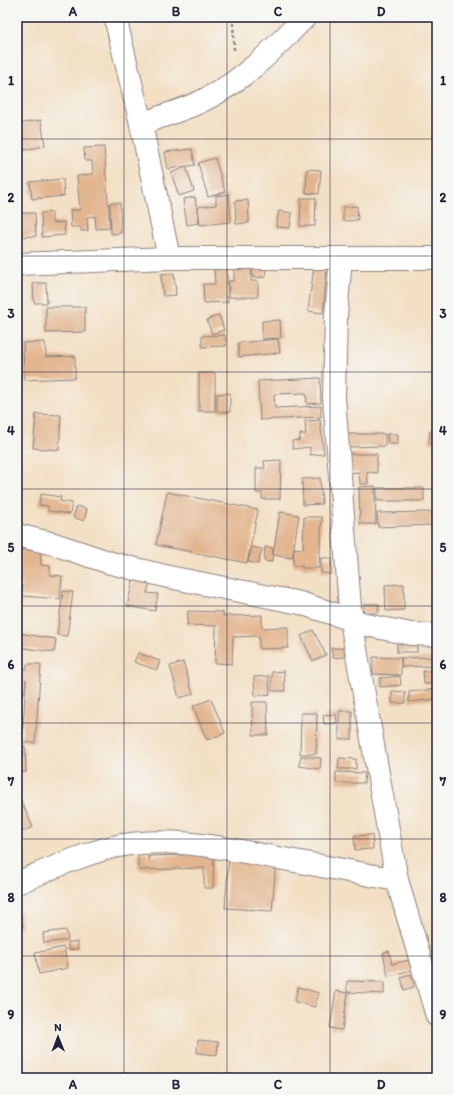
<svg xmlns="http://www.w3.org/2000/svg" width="454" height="1095" font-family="Itim,sans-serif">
<rect width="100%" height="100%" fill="#f6f6f2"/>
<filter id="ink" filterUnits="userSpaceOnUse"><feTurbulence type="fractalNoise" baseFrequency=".025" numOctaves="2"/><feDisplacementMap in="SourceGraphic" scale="8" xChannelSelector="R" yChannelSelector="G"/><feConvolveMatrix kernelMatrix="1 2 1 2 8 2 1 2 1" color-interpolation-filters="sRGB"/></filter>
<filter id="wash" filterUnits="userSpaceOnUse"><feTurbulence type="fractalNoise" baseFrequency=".012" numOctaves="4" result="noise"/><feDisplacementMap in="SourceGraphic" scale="16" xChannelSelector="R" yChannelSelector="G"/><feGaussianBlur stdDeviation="0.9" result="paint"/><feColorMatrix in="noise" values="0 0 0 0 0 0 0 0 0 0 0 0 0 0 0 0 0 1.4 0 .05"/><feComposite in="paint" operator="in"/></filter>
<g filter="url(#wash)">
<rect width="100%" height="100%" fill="#f3dfc3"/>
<g id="blocks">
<!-- building -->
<g fill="#e2b58f">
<path d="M41 120 45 146 17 151V124Z"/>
<path d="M104 147 110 228 96 229 95 216 87 217 88 231H81V227H71L70 210H80L77 176 93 174 92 161H85L84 148Z"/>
<path d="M192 149 195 165 168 169 165 152Z"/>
<path d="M215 158 225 192 208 197 198 163Z"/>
<path d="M186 167 194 191 179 196 171 173Z"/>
<path d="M307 169 321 170 319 194 306 193Z"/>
<path d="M63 179 64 196 32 199 30 182Z"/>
<path d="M229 194 231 222 200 225 198 207 216 205V196Z"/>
<path d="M195 197 199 223 187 225 183 199Z"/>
<path d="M301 198H316L315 226H300Z"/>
<path d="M248 200 249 223 236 224 235 201Z"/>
<path d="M110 203H120L121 233 111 234Z"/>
<path d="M357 206 358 220 343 221V207Z"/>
<path d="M279 211 292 213 290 228 276 227Z"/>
<path d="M52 212V223L64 222 65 235 42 237 41 213Z"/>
<path d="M19 213H35L36 236 17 237V225H19Z"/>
<path d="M252 265H265L266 277 253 278Z"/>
<path d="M251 266V281H258V297H229V281H234V267Z"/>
<path d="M314 267 327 268 323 313 308 311Z"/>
<path d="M227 269 228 302 204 303 203 284H215L214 270Z"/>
<path d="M174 273 176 295 163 296 161 274Z"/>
<path d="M33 283H46L47 303H34Z"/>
<path d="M46 307H85V332L46 333Z"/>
<path d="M219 315 224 330 212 334 207 320Z"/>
<path d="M280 320 281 338 262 339V321Z"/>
<path d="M225 335 226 346 202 347V336Z"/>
<path d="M278 339 280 353 239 357 238 343Z"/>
<path d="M45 342 46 357 75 356V378L24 380 23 343Z"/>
<rect x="199" y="373" width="16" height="38"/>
<path d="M320 378 321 403 307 404 306 393 274 394 275 408 321 406V417L260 420 258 381Z"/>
<path d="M230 393V412H217V394Z"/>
<path d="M36 414 61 415 59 450 33 448Z"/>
<path d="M320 420 324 454 310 455V447L293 449 292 441 300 440V434H306L305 421Z"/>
<path d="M430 431 437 432V444L429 443Z"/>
<path d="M347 434H385V446L347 447Z"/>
<path d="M387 434H398V444H388Z"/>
<path d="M348 454H377V473L367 472 368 484H360L359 472 348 473Z"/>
<path d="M281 460 280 499H262V493H256V468H265L264 461Z"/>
<path d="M320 478 322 504 303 505 302 479Z"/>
<path d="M375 486 376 524H360L359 487Z"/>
<rect x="377" y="488" width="47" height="13"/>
<path d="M167 492 258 510 247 563 156 545Z"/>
<path d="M41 494 61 497 60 501 72 503 70 514 48 511V506L39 505Z"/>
<path d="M77 506 87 509 84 521 73 517Z"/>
<path d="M280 512 299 515 292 558 273 555Z"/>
<path d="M432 512 433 525 378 527 377 513Z"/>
<path d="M304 517H322L319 568H302V566H293L294 548 303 549Z"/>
<path d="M252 547 262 549 258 564 248 562Z"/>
<path d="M265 547 273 548 272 562 264 561Z"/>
<path d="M19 550H40L41 565 50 566V575L62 576 60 599 22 596 23 586H17V564H20Z"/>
<path d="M321 558H332L331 574 321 573Z"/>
<path d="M134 577 150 581 147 593 158 594 155 611 127 606Z"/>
<path d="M404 584V610L386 611 385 585Z"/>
<path d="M63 591 73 592 67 636 57 635Z"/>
<path d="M364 604H379L378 613H364Z"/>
<path d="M188 611 223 612V616L262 615V628L288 627V648L259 649V636L233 637 232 664 215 663 216 626 187 625Z"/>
<path d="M313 630 326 655 313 661 301 636Z"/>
<path d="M17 633 56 639 54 652 17 647Z"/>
<rect x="397" y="635" width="20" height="17"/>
<path d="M331 648H344L345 657 333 658Z"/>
<path d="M138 653 160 661 157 670 134 662Z"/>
<path d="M373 657 401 658V675L373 674Z"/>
<path d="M437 657V666L402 667 401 658Z"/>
<path d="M183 662 193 694 179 698 170 666Z"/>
<path d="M27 664H41L35 743 22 742 26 679 25 692 17 691V668L27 669Z"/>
<path d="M284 671 285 691H272V672Z"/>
<path d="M423 671H437V684H424Z"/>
<path d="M269 676 270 694 255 696 254 677Z"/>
<path d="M400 676 401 685 380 687V678Z"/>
<path d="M437 689V699L409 702V692Z"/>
<path d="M392 691 405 692V703H392Z"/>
<path d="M211 699 225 733 207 740 193 706Z"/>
<path d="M252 702H267L268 735H253Z"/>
<rect x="339" y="711" width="13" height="28"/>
<path d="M301 713H317L316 754H300Z"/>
<path d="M336 714 337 723 324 724 323 715Z"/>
<path d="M25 746 26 772H17V747Z"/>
<path d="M301 756 321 758 320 769 299 766Z"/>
<path d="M339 758 356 759V769H338Z"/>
<path d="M336 772 365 773 364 783H336Z"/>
<path d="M20 799 33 827 17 834V801Z"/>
<path d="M372 835 373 849 355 850 354 836Z"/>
<path d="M148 853V860H149V856L214 854 213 888H204V868L140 870 139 867H138V854Z"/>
<path d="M229 858 276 861 272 911 225 908Z"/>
<path d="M17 897 23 927 17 928Z"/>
<path d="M66 930 68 940 44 943 43 933Z"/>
<path d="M68 942H78V949L68 950Z"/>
<path d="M64 947 68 968 39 974 35 953Z"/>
<path d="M389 951 392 964 413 959 416 969 388 976 383 953Z"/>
<path d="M411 974 414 987 404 990 401 977Z"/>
<path d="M347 981 384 982V994L347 992Z"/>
<path d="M298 987 319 993 315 1007 295 1002Z"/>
<path d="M336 991 348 993 342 1030 330 1028Z"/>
<path d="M198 1040 218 1042 217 1055 197 1053Z"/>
</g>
</g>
</g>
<g filter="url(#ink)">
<use href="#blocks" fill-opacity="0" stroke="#8a807f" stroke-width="1"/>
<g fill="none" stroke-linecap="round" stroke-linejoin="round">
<!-- minor casing -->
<g stroke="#8a807f" stroke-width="24">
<g id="minor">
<path d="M115 17 141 124 169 258"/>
<path d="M141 124C162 116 184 110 204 100 243 81 275 48 305 17"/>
<path d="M341 258 336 316 334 397 351 621 397 880 437 1016"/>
<path d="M17 264 169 258H437"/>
<path d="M17 535 54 544 111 563 169 577 300 603 371 626 411 634 437 635"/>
<path d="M17 883C48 870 80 855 113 847 168 835 224 848 278 858 318 865 357 873 397 880"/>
</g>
</g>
<!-- path -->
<path stroke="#8a807f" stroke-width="2.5" stroke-dasharray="3 3" stroke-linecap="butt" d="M233 17 234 50"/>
<!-- minor -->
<use href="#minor" stroke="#fff" stroke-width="22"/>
</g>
</g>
<!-- grid -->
<path fill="none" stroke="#22223b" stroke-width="1" stroke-opacity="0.55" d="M124 17V1078M227 17V1078M330 17V1078M17 139H437M17 256H437M17 372H437M17 489H437M17 606H437M17 723H437M17 839H437M17 956H437"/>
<!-- margin -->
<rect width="454" height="1095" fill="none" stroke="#f6f6f2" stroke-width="44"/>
<!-- north arrow -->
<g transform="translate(58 1037) rotate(359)" stroke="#f6f6f2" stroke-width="3" paint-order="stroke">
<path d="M0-3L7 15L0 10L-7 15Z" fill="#22223b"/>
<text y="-6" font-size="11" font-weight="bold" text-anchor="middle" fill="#22223b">N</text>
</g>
<rect x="22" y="22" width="410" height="1051" fill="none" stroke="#22223b" stroke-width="1.5"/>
<g font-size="13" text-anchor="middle" font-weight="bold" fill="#22223b">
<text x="73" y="16">A</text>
<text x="176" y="16">B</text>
<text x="278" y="16">C</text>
<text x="381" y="16">D</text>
<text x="11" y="85">1</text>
<text x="443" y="85">1</text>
<text x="11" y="202">2</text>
<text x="443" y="202">2</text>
<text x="11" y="318">3</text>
<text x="443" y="318">3</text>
<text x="11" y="435">4</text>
<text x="443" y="435">4</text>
<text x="11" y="552">5</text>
<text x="443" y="552">5</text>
<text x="11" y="669">6</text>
<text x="443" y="669">6</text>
<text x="11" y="786">7</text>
<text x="443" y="786">7</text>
<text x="11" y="902">8</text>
<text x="443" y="902">8</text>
<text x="11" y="1019">9</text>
<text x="443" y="1019">9</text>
<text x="73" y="1089">A</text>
<text x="176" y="1089">B</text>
<text x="278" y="1089">C</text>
<text x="381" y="1089">D</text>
</g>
</svg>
